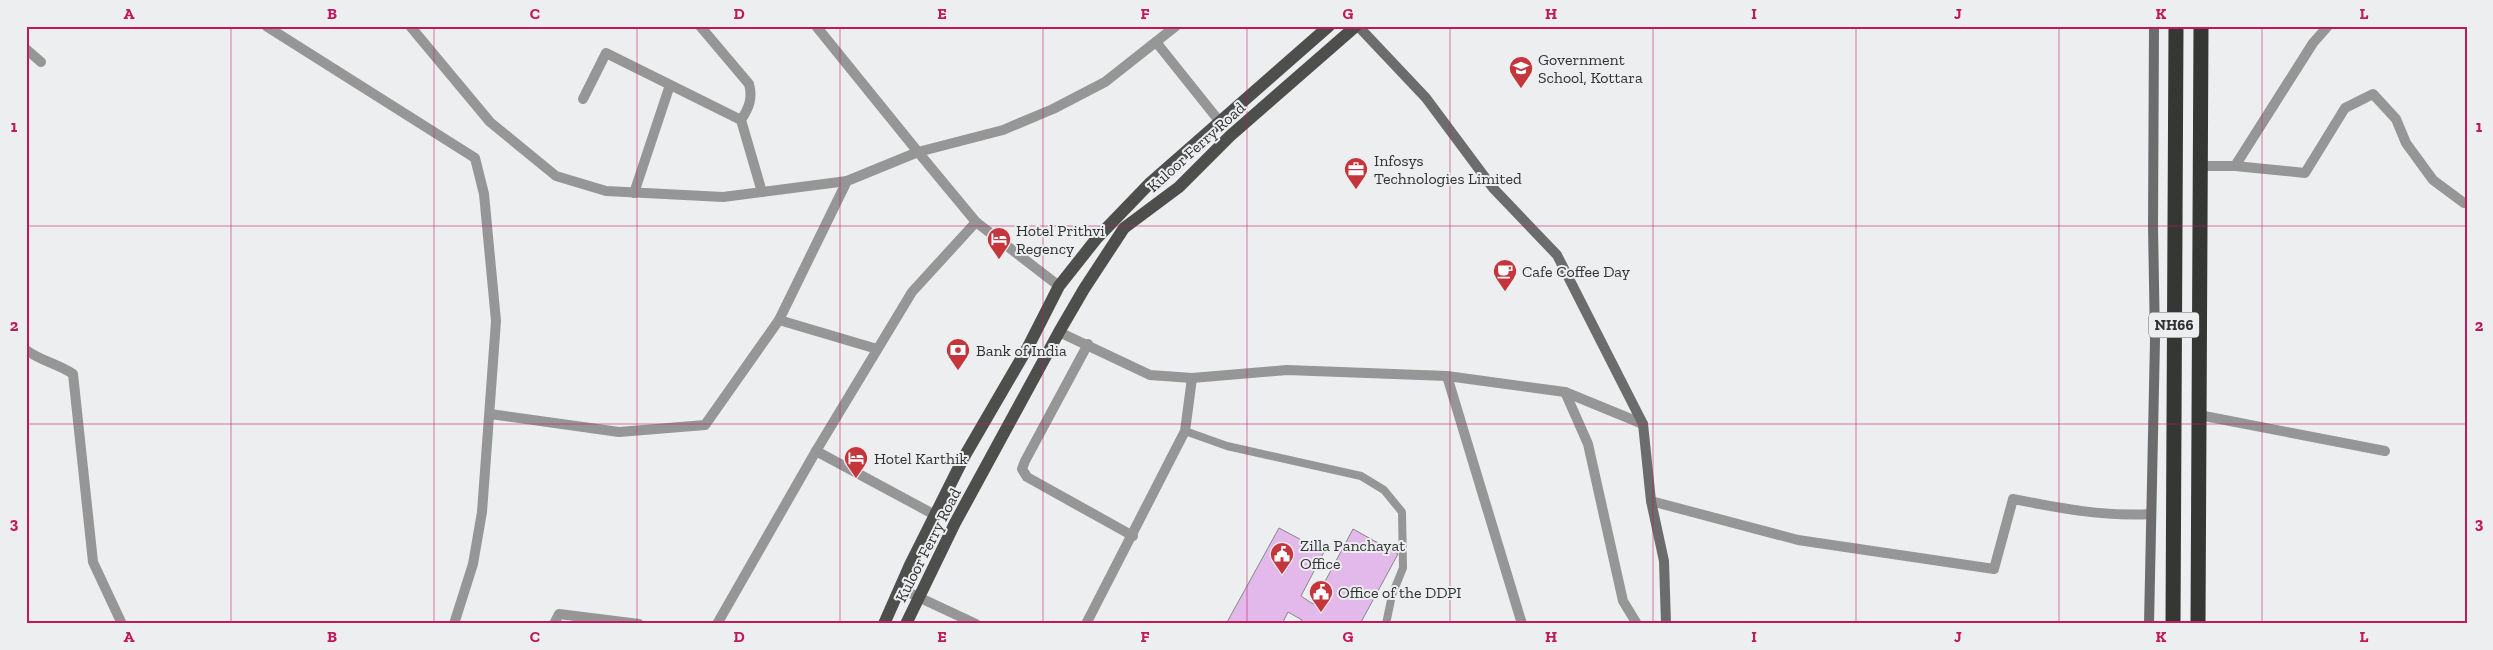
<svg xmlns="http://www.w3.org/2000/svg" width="2493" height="650" font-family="'Zilla Slab',serif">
<rect width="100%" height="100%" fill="#eceef0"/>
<!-- building -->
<path fill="#e3b8eb" stroke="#878688" d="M1279 528 1324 552 1301 596 1313 604 1353 529 1398 554 1360 624H1301L1302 620 1288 612 1282 624H1226Z"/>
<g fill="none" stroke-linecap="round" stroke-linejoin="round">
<!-- lane -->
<path stroke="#959695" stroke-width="8" d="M1185 431 1227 446 1361 476 1384 490 1402 512 1403 568 1392 595 1386 624"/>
<!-- street -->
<g stroke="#959695" stroke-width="10">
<path d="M266 26 475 158 484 194 496 321 482 512 473 564 454 624"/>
<path d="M410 26 490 122 556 176 606 191 723 197 847 181"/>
<path d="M700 26 749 84C753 98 749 108 741 120L762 192"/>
<path d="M816 26 918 152 1003 130 1053 109 1105 82 1176 26"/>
<path d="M1156 42 1220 122"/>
<path d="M26 49 41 62"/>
<path d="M583 99 606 53 741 120"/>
<path d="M2200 166H2235L2305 173 2345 108 2373 94 2396 119 2406 143 2433 180 2464 203"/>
<path d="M2235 166 2313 43 2328 26"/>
<path d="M634 193 670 85"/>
<path d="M1059 332 1150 375 1192 378 1287 370 1447 376 1565 392 1643 424"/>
<path d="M1088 344 1025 461 1022 469 1027 477 1133 536"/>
<path d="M877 349 779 320 847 181 918 152 976 222 1059 286"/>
<path d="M26 350C41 361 58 364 73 374L93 562 122 624"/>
<path d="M1447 376 1522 624"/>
<path d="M1565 392 1588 444 1623 601 1637 624"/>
<path d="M490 414 619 432 705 425 779 320"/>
<path d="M2199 415 2385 451"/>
<path d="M1651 501 1798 540 1994 569 2013 499C2059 508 2104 517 2151 514"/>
<path d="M935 515 816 451 912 292 976 222"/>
<path d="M899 588 976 624"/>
<path d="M554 624 559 614 639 624"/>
<path d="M717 624 816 451"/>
<path d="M1086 624 1185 431 1192 378"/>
</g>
<!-- secondary -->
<g stroke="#6b6c6b" stroke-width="10">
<path d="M1358 26 1426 98 1493 188 1557 255 1643 424 1651 501 1664 561 1666 624"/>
<path d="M2149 624 2155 340 2153 226 2154 26"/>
</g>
<!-- primary -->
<g stroke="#4e4f4d" stroke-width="12">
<path d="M884 624 910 565 964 457 1028 347 1059 286 1097 238 1150 183 1329 26"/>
<path d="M906 624 955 523 1059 332 1084 289 1124 228 1179 187 1230 136 1356 26"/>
</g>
<!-- highway -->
<g stroke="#353735" stroke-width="15">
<path d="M2173 624 2176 26"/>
<path d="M2198 624 2201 26"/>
</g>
</g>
<!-- grid -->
<path fill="none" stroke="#c2185b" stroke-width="1" stroke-opacity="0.55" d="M231 26V624M434 26V624M637 26V624M840 26V624M1043 26V624M1247 26V624M1450 26V624M1653 26V624M1856 26V624M2059 26V624M2262 26V624M26 226H2467M26 424H2467"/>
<!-- icons -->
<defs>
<g id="school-pin" transform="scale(1.25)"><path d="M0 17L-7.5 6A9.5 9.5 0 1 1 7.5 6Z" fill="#c5363c" stroke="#eceef0"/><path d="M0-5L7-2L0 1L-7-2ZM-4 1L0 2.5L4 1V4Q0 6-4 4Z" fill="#fff"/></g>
<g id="office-pin" transform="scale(1.25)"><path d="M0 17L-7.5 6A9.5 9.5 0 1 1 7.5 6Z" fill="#c5363c" stroke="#eceef0"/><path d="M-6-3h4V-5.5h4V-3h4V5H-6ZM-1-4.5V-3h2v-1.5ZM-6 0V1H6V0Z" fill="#fff"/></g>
<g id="hotel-pin" transform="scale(1.25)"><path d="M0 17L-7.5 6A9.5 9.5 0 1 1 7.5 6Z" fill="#c5363c" stroke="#eceef0"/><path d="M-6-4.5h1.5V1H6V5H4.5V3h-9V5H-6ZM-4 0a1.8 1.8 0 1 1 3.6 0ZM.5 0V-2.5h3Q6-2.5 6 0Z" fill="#fff"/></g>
<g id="cafe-pin" transform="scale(1.25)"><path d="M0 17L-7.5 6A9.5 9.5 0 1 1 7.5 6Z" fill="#c5363c" stroke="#eceef0"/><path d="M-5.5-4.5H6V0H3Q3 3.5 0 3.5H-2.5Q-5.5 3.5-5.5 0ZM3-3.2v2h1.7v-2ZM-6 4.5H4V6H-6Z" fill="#fff"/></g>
<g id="bank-pin" transform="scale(1.25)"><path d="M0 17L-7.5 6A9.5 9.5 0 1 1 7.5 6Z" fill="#c5363c" stroke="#eceef0"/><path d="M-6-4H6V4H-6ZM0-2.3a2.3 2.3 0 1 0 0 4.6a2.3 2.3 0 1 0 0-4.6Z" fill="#fff"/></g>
<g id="civic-pin" transform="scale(1.25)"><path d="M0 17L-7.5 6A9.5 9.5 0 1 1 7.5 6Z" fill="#c5363c" stroke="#eceef0"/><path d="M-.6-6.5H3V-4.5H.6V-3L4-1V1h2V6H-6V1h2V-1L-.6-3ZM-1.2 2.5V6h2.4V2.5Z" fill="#fff"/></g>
</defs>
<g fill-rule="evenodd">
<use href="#school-pin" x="1521" y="68"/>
<use href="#office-pin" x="1356" y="169"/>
<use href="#hotel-pin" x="999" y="239"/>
<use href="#cafe-pin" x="1505" y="271"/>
<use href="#bank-pin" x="958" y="350"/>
<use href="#hotel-pin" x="856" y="458"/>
<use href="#civic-pin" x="1282" y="554"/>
<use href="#civic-pin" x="1321" y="592"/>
</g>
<g text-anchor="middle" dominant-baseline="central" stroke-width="4" stroke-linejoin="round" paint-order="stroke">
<!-- shield labels -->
<rect fill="#eceef0" stroke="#686a6a" stroke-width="1" x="2149" y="312.5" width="50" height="25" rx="4"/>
<g font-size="15" font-weight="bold" fill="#303131">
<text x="2174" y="325">NH66</text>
</g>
<!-- poi labels -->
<g font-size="16" fill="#303131" stroke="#eceef0" text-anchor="start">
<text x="1538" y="59">Government<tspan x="1538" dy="18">School, Kottara</tspan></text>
<text x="1374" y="160">Infosys<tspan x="1374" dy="18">Technologies Limited</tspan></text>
<text x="1016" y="230">Hotel Prithvi<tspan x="1016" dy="18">Regency</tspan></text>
<text x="1522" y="271">Cafe Coffee Day</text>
<text x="976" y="350">Bank of India</text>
<text x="874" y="458">Hotel Karthik</text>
<text x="1300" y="545">Zilla Panchayat<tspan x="1300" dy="18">Office</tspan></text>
<text x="1338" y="592">Office of the DDPI</text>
</g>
<!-- street labels -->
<g font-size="16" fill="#303131" stroke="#eceef0">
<text transform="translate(1196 147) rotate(-42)">Kuloor Ferry Road</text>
<text transform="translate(928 545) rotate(-63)">Kuloor Ferry Road</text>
</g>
</g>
<!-- border -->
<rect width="2493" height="650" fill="none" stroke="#eceef0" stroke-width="55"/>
<rect x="28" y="28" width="2438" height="594" fill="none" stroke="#c2185b" stroke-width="2"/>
<g font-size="16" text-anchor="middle" font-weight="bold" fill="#c2185b">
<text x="129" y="19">A</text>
<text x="332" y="19">B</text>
<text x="535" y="19">C</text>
<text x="739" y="19">D</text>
<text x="942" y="19">E</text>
<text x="1145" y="19">F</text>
<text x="1348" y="19">G</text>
<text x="1551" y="19">H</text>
<text x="1754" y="19">I</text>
<text x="1958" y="19">J</text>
<text x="2161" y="19">K</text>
<text x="2364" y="19">L</text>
<text x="14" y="132">1</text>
<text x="2479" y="132">1</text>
<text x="14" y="331">2</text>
<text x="2479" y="331">2</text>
<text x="14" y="529">3</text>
<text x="2479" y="529">3</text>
<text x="129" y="642">A</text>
<text x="332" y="642">B</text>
<text x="535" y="642">C</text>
<text x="739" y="642">D</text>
<text x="942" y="642">E</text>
<text x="1145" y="642">F</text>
<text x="1348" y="642">G</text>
<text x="1551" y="642">H</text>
<text x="1754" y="642">I</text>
<text x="1958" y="642">J</text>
<text x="2161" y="642">K</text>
<text x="2364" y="642">L</text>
</g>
</svg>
